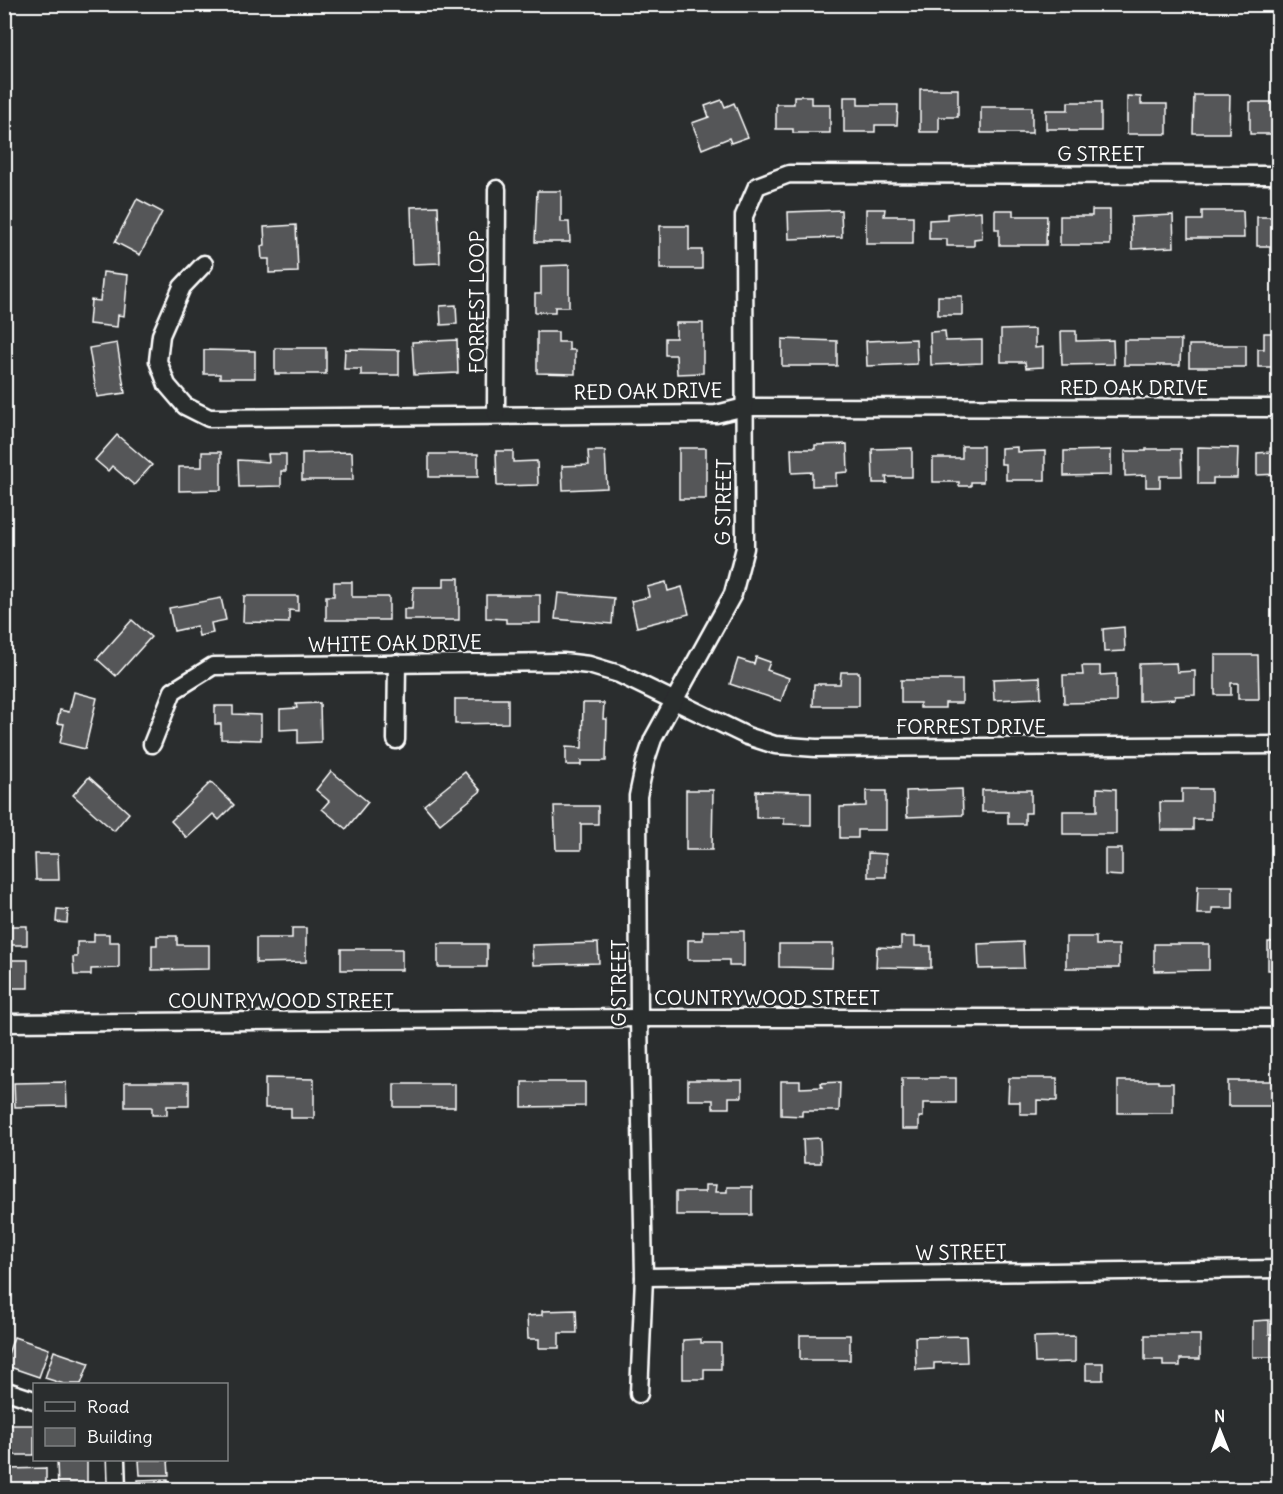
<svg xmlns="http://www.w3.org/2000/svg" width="1283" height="1494" font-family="Delius,sans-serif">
<rect width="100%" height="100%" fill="#2a2d2e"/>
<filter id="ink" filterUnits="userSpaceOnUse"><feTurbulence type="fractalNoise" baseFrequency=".0167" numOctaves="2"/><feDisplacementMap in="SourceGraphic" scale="12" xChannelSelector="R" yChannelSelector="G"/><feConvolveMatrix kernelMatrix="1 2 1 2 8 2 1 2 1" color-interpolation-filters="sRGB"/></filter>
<g filter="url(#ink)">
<!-- building -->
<g fill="#555758" stroke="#fff" stroke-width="1.5">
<path d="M920 89H958V117H939V132H920Z"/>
<path d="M1194 95H1230L1229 133H1193Z"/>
<path d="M794 96H811V104H830V133H793V129H776V104H794Z"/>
<path d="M1127 96 1141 97V104H1167V134H1127Z"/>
<path d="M844 97H858V105H898L897 125H875V132H844Z"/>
<path d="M722 100 725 107 734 103 748 137 731 143 729 138 702 149 692 123 709 117 705 106Z"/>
<path d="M1068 102H1101V131H1069V129H1046V110H1068Z"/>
<rect x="1250" y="102" width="28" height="32"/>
<rect x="981" y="107" width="51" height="26"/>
<path d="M537 191H561V222H569L570 242H535Z"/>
<path d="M137 199 162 212 140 255 115 242Z"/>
<path d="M438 206 440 263 413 264 411 207Z"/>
<path d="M866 209H885L884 216H913V244H866Z"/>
<path d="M841 210 842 237 789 239 788 212Z"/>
<path d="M995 210H1013V216H1047L1046 245H999V229H995Z"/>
<path d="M1092 210H1110V245H1060V216H1092Z"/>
<path d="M981 211 982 238 974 239V246H947V239H929V220L947 219V214Z"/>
<path d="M1202 211H1243L1244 238H1188V220H1202Z"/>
<path d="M1173 215 1174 247 1132 249 1131 217Z"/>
<path d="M1257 217H1278V255H1270V246H1257Z"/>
<path d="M296 225 298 272 269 273V259H262L261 246 265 245 264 227Z"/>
<path d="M660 226H689V250H702V269H660Z"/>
<path d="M569 265V307H555V312H535V294H541V266Z"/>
<path d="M103 272 128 275 124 316 118 315 117 327 89 324 91 300 100 301Z"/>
<rect x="938" y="296" width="24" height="19"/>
<path d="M456 305 457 324 441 325 440 306Z"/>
<path d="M1276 316H1278V367H1258V349H1264V333H1276Z"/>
<path d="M676 323H703V373L677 374 676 355H665V338H676Z"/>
<path d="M1035 329V348L1043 347V367L1026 368 1025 362H1001V330Z"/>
<path d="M945 331 946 341 982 340V363L931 365 930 332Z"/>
<path d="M1061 331H1076V341L1113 340 1114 364 1062 365Z"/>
<path d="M537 332H558V342H569V350H575V374L537 373Z"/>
<path d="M782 339 837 341V366H782Z"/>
<path d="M916 339 917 364 867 366 866 341Z"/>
<path d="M457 340 458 373 414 375 412 342Z"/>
<path d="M1124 340H1181L1180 365H1124Z"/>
<path d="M117 343 125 393 97 397 89 348Z"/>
<rect x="1189" y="345" width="57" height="22"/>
<rect x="275" y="348" width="51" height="26"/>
<path d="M345 349 399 350V375H361V369H344Z"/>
<path d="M204 350 255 351V378H220V374H204Z"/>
<path d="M117 435 152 465 134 485 112 466 108 471 95 460Z"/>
<path d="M847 444 848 472 836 473V485L812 486V472L792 473 791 449H815V445Z"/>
<path d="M962 446H983V482H971V486H959V482H933V458H962Z"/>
<path d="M1017 447V452L1045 451V480H1006V464H1001V448Z"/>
<path d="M1198 447 1238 448 1237 478H1213V484H1198Z"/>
<rect x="679" y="448" width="27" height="51"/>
<path d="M912 448V477H886L887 483H873L872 449Z"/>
<path d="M1270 448H1278V474L1257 475V453L1270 452Z"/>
<path d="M1146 449H1181L1182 476H1160V487H1146V475L1125 476V451H1146Z"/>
<path d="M1111 450V475L1064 476V451Z"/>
<path d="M496 451H513V462L537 461 538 485 497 486Z"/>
<path d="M588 451H605L607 488 563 490 562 466 589 465Z"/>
<path d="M202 452H221V490L179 491V467H202Z"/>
<path d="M352 452 353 480H302V453Z"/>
<path d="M268 454H286V471H281V486L239 487 238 460 269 462Z"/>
<rect x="429" y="454" width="49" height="23"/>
<path d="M444 578H459V620H404V609H412L413 587H444Z"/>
<path d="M334 582H352V597H389V620H326V596H334Z"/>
<path d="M666 582 668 591 682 587 689 614 637 627 631 601 649 597 647 587Z"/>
<path d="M558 593 614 598 612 624 555 619Z"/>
<path d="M486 595H540V623H506V619L486 618Z"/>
<path d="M244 596H298V611L289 610V623L243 622Z"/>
<path d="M221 598 226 620 211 623 213 633 199 636 197 626 174 631 169 608Z"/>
<path d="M132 620 151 637 116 676 97 659Z"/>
<path d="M1124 627 1125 651 1104 652 1103 629Z"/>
<path d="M1215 655H1258L1259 699H1238V683H1231V695H1215Z"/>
<path d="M756 657 770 662 767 670 789 678 781 701 730 684 738 659 754 664Z"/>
<path d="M1176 663 1177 672 1195 671V695L1175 696V699L1139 701V664Z"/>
<path d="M1082 666H1100V675L1116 674V702L1064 703 1063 675H1083Z"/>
<path d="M841 672H859V706H813L814 684H840Z"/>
<path d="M1040 677 1041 698 994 700 993 679Z"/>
<path d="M901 680H962V703H945V708H920V703H901Z"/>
<path d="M74 692 97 698 85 749 60 743 64 724 57 723 60 710 69 712Z"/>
<path d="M455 699H508V723L455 724Z"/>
<path d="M320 703 321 742 298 743V729L280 730V709L297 708 296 704Z"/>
<path d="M583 703H604L603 719H607L606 761H581V765H566V747L582 748Z"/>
<path d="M215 706H233V714L261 715V740L221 739V724H215Z"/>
<path d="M331 771 368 802 346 829 322 809 329 801 316 790Z"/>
<path d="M465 772 481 791 440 824 424 805Z"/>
<path d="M89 777 129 813 114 831 73 795Z"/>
<path d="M211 782 234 805 219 820 213 814 187 838 171 821Z"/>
<path d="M1097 788 1116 789V834H1063V811H1097Z"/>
<path d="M962 789 963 815 907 817 906 791Z"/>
<path d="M1182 789H1211V819H1193V830H1161L1160 802H1182Z"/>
<path d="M686 790H713L712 850H686Z"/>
<path d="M982 790H1031V813H1025V824H1008V812H982Z"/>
<path d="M756 791 811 792V825L784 824V818H756Z"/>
<path d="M866 791H886V830H858V838H840V807L866 806Z"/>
<path d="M554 806H598V824H581V850H556Z"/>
<path d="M1105 849H1122V876L1105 875Z"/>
<path d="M868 853 886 854V877H868Z"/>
<path d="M35 854H58L59 880H36Z"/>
<path d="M1198 886H1233V908H1212V914H1197Z"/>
<path d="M57 909 68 910 67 923 56 922Z"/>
<rect x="4" y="926" width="23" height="19"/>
<path d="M292 928H306V962L256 963V938H292Z"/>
<path d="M703 931H744V966H729V960H688V940H703Z"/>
<path d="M94 934H109V942H119V968L91 969V975H74L73 957H77V942H94Z"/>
<path d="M157 936H177V945H209V969L152 970V945H157Z"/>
<path d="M901 937H915V946H931V968L876 967 877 947 901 948Z"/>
<path d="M1066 937H1096V945H1119V968H1066Z"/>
<path d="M1023 942 1024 968 979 969 978 944Z"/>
<rect x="1268" y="942" width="10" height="28"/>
<path d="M598 943 599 963 533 965 532 945Z"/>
<rect x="438" y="944" width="49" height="23"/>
<path d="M779 944H833L832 968 779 967Z"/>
<path d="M1154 944H1209V970L1154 971Z"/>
<rect x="341" y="949" width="61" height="21"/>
<rect x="4" y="960" width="24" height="28"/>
<path d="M265 1078 314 1079V1118H291V1108H265Z"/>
<path d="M902 1078H956V1103H923V1117H919V1129H902Z"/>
<path d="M1009 1078H1057V1101L1037 1100V1114H1020V1102H1008Z"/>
<path d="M688 1080H742V1097H729V1108H713V1100H688Z"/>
<path d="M781 1081H800V1088L822 1087 821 1083 840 1082 839 1111H802V1116L781 1115Z"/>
<path d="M1118 1081H1158V1083H1173V1113H1118Z"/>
<rect x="1228" y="1081" width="50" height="25"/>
<path d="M66 1082 67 1106 15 1107 14 1083Z"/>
<path d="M125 1082H189V1106H167V1115H152V1107H125Z"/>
<path d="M522 1082H585V1106L522 1107Z"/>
<rect x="394" y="1084" width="61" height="23"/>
<path d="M820 1138 821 1163H804L803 1139Z"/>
<path d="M705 1185H716L715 1192H727V1187H752V1215H676V1192H705Z"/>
<path d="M576 1310 577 1333H559V1348H539V1339H528L527 1316 542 1315V1311Z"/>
<path d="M1269 1320V1334H1278V1357H1253V1321Z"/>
<rect x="800" y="1335" width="50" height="25"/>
<path d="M1145 1335H1200V1359H1180V1366H1163V1360H1145Z"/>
<path d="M966 1336 967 1362 934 1363V1369L916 1370 915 1337Z"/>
<path d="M1075 1336V1362L1035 1363 1034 1337Z"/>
<path d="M14 1337 49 1349 39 1377 4 1365Z"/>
<path d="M701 1339V1343H721V1369H704V1379H683V1340Z"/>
<path d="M54 1351 89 1363 81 1384H64L45 1378Z"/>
<rect x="1086" y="1363" width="17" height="17"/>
<rect x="4" y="1425" width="30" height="30"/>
<path d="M57 1460H87V1490H58Z"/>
<path d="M139 1460H168L169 1475H140Z"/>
<path d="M46 1468V1490H9V1469Z"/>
<path d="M168 1479V1490H138V1480Z"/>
</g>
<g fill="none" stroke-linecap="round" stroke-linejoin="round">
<!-- minor casing -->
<g stroke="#fff" stroke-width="21">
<g id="minor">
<path d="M204 264 182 287 161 335 158 361 167 385 185 406 209 418 716 414 745 407 1278 408"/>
<path d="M496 414 497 189"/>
<path d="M396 740 397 663"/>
<path d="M152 744 173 691 213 666 563 662 589 665 619 674 747 736 775 745 816 748 1278 745"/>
<path d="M4 1023 639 1018H1278"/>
<path d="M644 1277 1278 1269"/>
<path d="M4 1390 34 1400"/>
<path d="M639 1394 644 1277 639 1018 638 796 645 763 653 739 733 594 745 548 744 216 757 186 789 174 1278 175"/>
<path d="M116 1460 117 1490"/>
</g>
</g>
<!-- minor -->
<use href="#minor" stroke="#2a2d2e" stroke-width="16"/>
</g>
</g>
<g text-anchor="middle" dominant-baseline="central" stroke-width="5" stroke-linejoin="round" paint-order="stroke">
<!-- street labels -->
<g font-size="20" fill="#fff" stroke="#2a2d2e">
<text x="1101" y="153">G STREET</text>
<text transform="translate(476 302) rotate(-90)">FORREST LOOP</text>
<text x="1134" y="387">RED OAK DRIVE</text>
<text transform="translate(648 391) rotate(-1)">RED OAK DRIVE</text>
<text transform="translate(723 502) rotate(-89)">G STREET</text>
<text transform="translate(395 643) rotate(-1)">WHITE OAK DRIVE</text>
<text x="971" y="726">FORREST DRIVE</text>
<text transform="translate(618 983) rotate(-90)">G STREET</text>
<text x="767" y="997">COUNTRYWOOD STREET</text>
<text x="281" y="1000">COUNTRYWOOD STREET</text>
<text transform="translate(961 1252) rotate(-1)">W STREET</text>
</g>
</g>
<!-- margin -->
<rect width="1283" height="1494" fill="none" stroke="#2a2d2e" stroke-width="24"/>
<rect x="12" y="12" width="1259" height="1470" fill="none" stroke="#fff" stroke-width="2" filter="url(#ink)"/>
<!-- legend -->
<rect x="33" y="1383" width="195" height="78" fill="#2a2d2e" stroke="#7f8182" stroke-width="1.5"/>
<rect x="45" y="1402" width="30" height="9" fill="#2a2d2e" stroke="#7f8182" stroke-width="1.5"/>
<text x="87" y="1413" font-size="18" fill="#ffffff">Road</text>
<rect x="45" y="1428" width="30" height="18" fill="#555758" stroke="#7f8182" stroke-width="1.5"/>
<text x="87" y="1443" font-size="18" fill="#ffffff">Building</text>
<!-- north arrow -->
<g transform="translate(1220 1431) rotate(359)" stroke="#2a2d2e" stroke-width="4.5" paint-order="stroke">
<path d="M0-4.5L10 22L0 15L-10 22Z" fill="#ffffff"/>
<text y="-9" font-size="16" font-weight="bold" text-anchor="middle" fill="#ffffff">N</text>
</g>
</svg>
